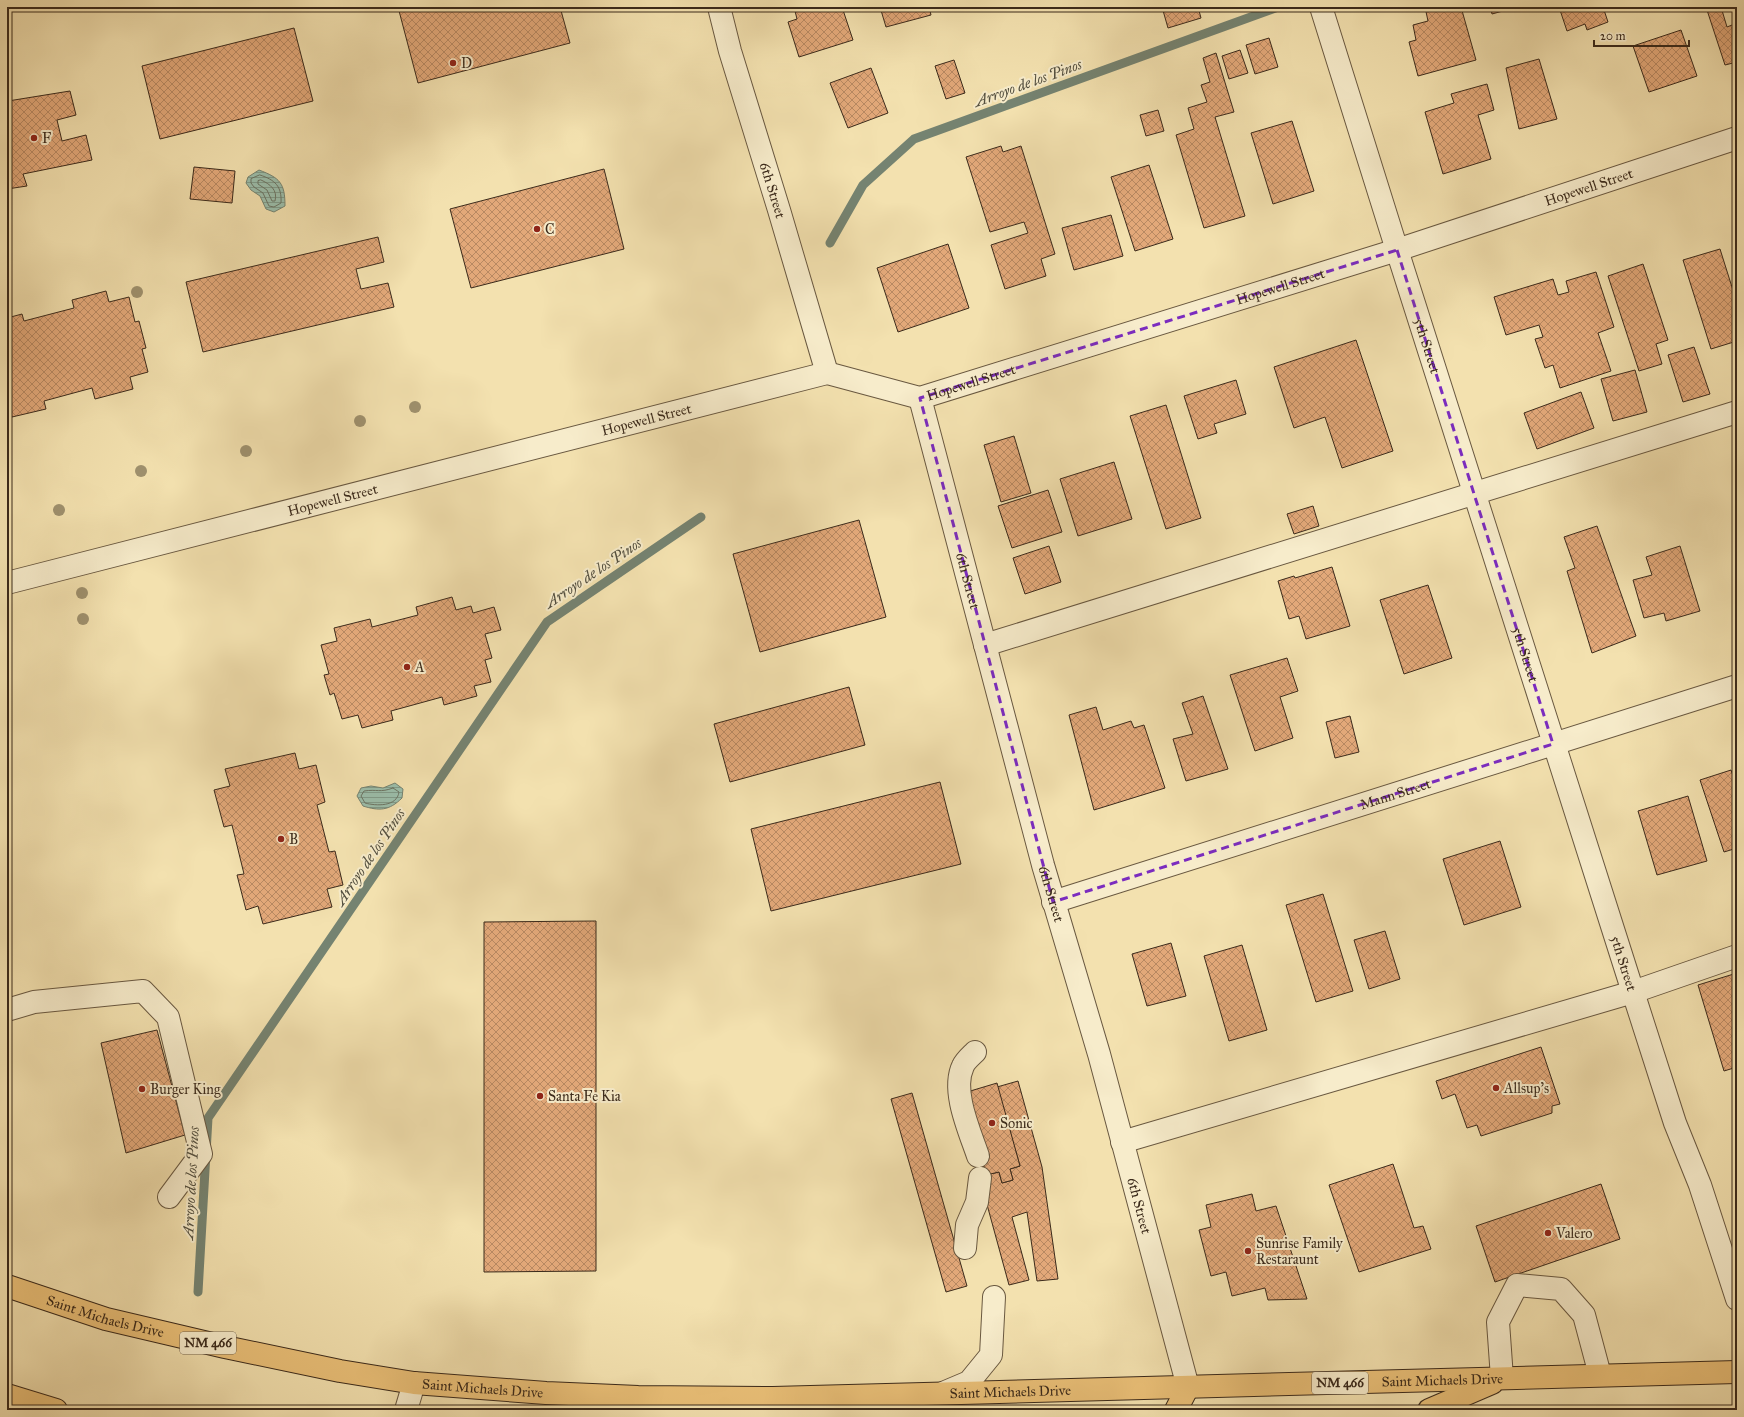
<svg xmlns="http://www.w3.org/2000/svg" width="1744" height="1417" font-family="'IM FELL Great Primer',serif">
<defs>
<pattern id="water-rules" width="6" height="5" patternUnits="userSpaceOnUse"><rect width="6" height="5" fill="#9bbeab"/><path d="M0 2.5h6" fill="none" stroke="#809b8a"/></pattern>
<pattern id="building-cross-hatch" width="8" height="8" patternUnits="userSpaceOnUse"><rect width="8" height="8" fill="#e2a879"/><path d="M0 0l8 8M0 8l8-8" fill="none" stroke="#b88962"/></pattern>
</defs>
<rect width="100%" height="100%" fill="#f3e1af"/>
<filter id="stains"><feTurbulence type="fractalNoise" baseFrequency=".005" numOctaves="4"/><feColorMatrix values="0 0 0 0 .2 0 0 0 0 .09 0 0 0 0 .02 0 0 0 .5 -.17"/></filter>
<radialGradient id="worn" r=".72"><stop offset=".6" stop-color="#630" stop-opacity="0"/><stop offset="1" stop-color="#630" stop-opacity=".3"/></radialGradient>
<!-- water -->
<g fill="url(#water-rules)" stroke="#758371">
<path d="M259 170C280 178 285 183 285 206L274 212 266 209 260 196 251 190 246 183 248 177Z"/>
<path d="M395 783 403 789 402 798C389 811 379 811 363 806L357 796 361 788 371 786 383 788Z"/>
</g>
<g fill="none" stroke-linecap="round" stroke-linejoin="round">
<!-- shore -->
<g stroke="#6b7463" stroke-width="1">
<path d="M260 175C275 180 282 186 281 203L274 207 269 206 263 193 254 187 251 183V179Z"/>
<path d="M261 180C270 184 278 190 275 201H272L267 190 258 184V181Z"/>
<path d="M393 788 399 792C397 807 376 806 365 803L361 796 364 791C377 789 380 793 393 788Z"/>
</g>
<!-- stream -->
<g stroke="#758371" stroke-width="9">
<path d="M830 243 863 185 914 139 1278 7"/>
<path d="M198 1292 208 1118 547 622 701 517"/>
</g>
</g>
<!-- building -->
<g fill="url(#building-cross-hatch)" stroke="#3b2a1b">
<path d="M398 7H560L570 43 418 83Z"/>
<path d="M794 7H842L853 40 799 57 788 22 797 19Z"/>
<path d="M880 7H929L931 15 886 27Z"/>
<path d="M1162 7H1198L1201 18 1168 28Z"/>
<path d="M1425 7H1461L1476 60 1418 76 1409 42 1416 40 1413 25 1428 21Z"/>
<path d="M1490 7H1517L1492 14Z"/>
<path d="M1559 7H1603L1608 22 1587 30 1585 24 1567 31Z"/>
<path d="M1706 7H1721L1727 27 1737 23V62L1725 65Z"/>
<path d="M294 28 313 101 160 139 142 66Z"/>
<path d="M1681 30 1697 76 1649 92 1633 46Z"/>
<path d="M1269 38 1278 67 1255 74 1246 45Z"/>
<path d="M1240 50 1248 73 1229 79 1222 56Z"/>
<path d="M1216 53 1234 112 1215 117 1245 216 1204 228 1176 135 1194 129 1188 108 1207 102 1201 85 1210 82 1203 58Z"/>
<path d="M1539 59 1557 119 1519 129 1506 68Z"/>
<path d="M954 60 965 93 946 99 935 66Z"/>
<path d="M871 68 888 113 848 128 830 83Z"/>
<path d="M1487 84 1494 110 1478 115 1491 159 1443 174 1425 112 1454 103 1451 94Z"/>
<path d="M70 91 76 115 57 120 62 141 86 135 92 160 23 174 27 186 7 189V97L8 101Z"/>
<path d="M1158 110 1164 131 1146 136 1140 115Z"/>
<path d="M1292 121 1314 191 1273 204 1251 133Z"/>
<path d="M1001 146 1003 152 1021 146 1055 254 1041 259 1046 276 1005 289 991 245 1028 233 1024 222 990 232 966 157Z"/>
<path d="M1149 165 1173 239 1135 251 1111 177Z"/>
<path d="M194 167 235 171 232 203 190 199Z"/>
<path d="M604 169 624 249 471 288 450 209Z"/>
<path d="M1111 215 1123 256 1074 270 1062 228Z"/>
<path d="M378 237 384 262 356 269 361 289 388 283 394 307 203 352 186 282Z"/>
<path d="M948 244 969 308 898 332 877 268Z"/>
<path d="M1720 249 1737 303V341L1711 349 1683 260Z"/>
<path d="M1643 264 1668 340 1656 344 1662 364 1639 371 1608 276Z"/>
<path d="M1596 272 1614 327 1598 333 1611 371 1560 388 1553 365 1545 368 1535 339 1543 337 1539 325 1506 335 1494 297 1553 279 1558 295 1569 292 1566 281Z"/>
<path d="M106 291 109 302 129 297 135 322 139 321 146 348 142 349 148 372 130 377 133 389 95 399 92 388 44 401 46 409 12 417 9 405H7V318L22 314 24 321 74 308 72 300Z"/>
<path d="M1356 340 1393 451 1342 468 1325 417 1294 428 1274 367Z"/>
<path d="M1694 347 1710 394 1683 402 1668 355Z"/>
<path d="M1635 370 1647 412 1613 421 1601 379Z"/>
<path d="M1236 380 1246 414 1214 424 1217 433 1198 439 1184 396Z"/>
<path d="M1581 392 1594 428 1537 449 1524 413Z"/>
<path d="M1166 405 1201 518 1166 529 1130 416Z"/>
<path d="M1014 436 1031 493 1001 502 984 445Z"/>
<path d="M1114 462 1132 519 1078 536 1060 479Z"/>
<path d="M1048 490 1062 532 1012 548 998 506Z"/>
<path d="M1313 506 1319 526 1294 534 1287 514Z"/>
<path d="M859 520 886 617 760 652 733 554Z"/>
<path d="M1597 526 1636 636 1592 653 1567 571 1575 568 1564 537Z"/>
<path d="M1049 546 1061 582 1025 594 1013 558Z"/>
<path d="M1680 546 1700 611 1666 621 1664 613 1644 618 1633 580 1652 575 1646 557Z"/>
<path d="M1332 567 1350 626 1306 639 1299 616 1289 619 1278 581 1294 576 1295 578Z"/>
<path d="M1428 585 1452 658 1404 674 1380 600Z"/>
<path d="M452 597 456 610 471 606 473 613 494 607 501 630 485 634 492 658 485 660 491 682 474 686 477 696 444 705 442 697 391 711 393 720 362 728 358 715 342 719 334 693 330 695 324 675 329 674 321 645 337 641 334 628 370 619 372 627 418 615 416 607Z"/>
<path d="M1287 658 1298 691 1280 697 1293 738 1255 751 1230 675Z"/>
<path d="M849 687 865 745 730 782 714 724Z"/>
<path d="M1203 696 1228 769 1186 781 1173 739 1193 734 1182 703Z"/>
<path d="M1096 707 1103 730 1131 721 1134 728 1144 725 1165 788 1094 810 1069 715Z"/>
<path d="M1350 716 1359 752 1335 758 1326 722Z"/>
<path d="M295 753 299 769 316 765 325 802 317 805 329 852 335 851 343 885 327 889 332 907 263 924 258 906 246 910 237 875 244 874 232 825 224 827 214 790 230 786 225 769Z"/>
<path d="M1731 770 1737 788V848L1724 852 1700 780Z"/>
<path d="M940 782 961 864 771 911 751 829Z"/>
<path d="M1688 796 1707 861 1657 875 1638 811Z"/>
<path d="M1500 841 1521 907 1464 925 1443 859Z"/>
<path d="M1323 894 1353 991 1316 1002 1286 905Z"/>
<path d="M596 921V1271L484 1272V922Z"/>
<path d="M1385 931 1400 979 1369 989 1354 940Z"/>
<path d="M1171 943 1186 996 1147 1006 1132 954Z"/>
<path d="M1242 945 1267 1030 1229 1041 1204 956Z"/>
<path d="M1737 973V1067L1724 1071 1698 985Z"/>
<path d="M157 1030 185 1135 126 1153 101 1043Z"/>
<path d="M1541 1047 1560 1104 1552 1106V1113L1481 1136 1477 1125 1467 1128 1455 1094 1442 1099 1436 1081Z"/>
<path d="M1018 1081 1042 1167 1058 1279 1037 1281 1027 1212 1012 1217 1029 1280 1009 1285 974 1157 982 1162 986 1175 999 1172 1002 1183 1013 1180 1010 1169 1020 1166 997 1087Z"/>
<path d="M997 1083 1020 1166 1010 1169 1013 1180 1002 1183 999 1172 986 1175 967 1092Z"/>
<path d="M912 1093 967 1286 946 1292 891 1099Z"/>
<path d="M1393 1164 1414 1228 1423 1226 1431 1249 1359 1272 1329 1185Z"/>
<path d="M1601 1184 1620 1239 1495 1282 1476 1226Z"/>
<path d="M1252 1194 1256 1211 1276 1206 1307 1299 1268 1300 1265 1288 1232 1296 1226 1272 1211 1276 1199 1230 1211 1227 1206 1205Z"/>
</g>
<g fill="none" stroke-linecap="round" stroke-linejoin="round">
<!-- minor casing -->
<g stroke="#695840" stroke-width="24">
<g id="minor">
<path id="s1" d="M719 7 730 51 779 210 827 373"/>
<path id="s2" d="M1321 7 1397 250 1633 992 1675 1123 1700 1185 1737 1299"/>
<path id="s3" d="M920 398 1043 865 1099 1054 1188 1387"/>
<path id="s4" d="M7 583 827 373 920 398 1397 250 1737 138"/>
<path d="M985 645 1737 412"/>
<path id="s5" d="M1053 902 1737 686"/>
<path d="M7 1010 34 1002 143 991 168 1017 201 1154 169 1197"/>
<path d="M975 1052C971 1056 965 1061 963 1066 951 1091 970 1132 978 1156"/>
<path d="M1122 1142 1633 992 1737 956"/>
<path d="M965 1248 967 1225 977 1202 980 1178"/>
<path d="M1502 1378 1498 1322 1517 1285 1561 1289 1584 1315 1600 1375"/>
<path d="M943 1393 969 1382 991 1355 994 1297"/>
<path d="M406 1410 414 1383"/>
</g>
</g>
<!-- major casing -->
<g stroke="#3b2a1b" stroke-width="24">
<g id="major">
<path id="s6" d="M7 1286 106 1319 225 1347 340 1371 414 1383 546 1393 638 1397 773 1398 1737 1372"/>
<path d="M7 1395 56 1410"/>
<path d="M1176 1410 1188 1387"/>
<path d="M1429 1410 1492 1383"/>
</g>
</g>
<!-- minor -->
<use href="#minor" stroke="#f7eccb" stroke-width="22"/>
<!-- major -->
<use href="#major" stroke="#eac078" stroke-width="22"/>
</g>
<!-- trees -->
<g fill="#9f916e">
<circle cx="137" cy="292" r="6"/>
<circle cx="415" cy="407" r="6"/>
<circle cx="360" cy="421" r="6"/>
<circle cx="246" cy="451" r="6"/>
<circle cx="141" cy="471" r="6"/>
<circle cx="59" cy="510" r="6"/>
<circle cx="82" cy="593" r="6"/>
<circle cx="83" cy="619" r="6"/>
</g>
<!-- marked area -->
<path fill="none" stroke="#7b2cbf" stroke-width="3" stroke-dasharray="8 5" stroke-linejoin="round" d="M1397 250 1553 744 1053 902 920 398Z"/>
<!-- markers -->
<g fill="#8f2418" stroke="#f7eccb" stroke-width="1.5">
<circle cx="453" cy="63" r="4"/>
<circle cx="34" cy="138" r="4"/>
<circle cx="537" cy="229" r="4"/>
<circle cx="407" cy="667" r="4"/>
<circle cx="281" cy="839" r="4"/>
<circle cx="1496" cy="1088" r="4"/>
<circle cx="142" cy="1089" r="4"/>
<circle cx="540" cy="1096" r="4"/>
<circle cx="992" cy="1123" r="4"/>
<circle cx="1548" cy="1233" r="4"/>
<circle cx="1248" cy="1251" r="4"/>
</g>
<g text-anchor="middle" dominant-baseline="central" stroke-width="4" stroke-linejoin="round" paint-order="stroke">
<!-- shield labels -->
<g fill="#f7eccb" stroke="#736450" stroke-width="1">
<rect x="180" y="1332" width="56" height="22" rx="3"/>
<rect x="1312" y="1372" width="56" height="22" rx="3"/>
</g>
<g font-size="13" font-weight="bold" fill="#3b2a1b">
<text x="208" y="1343">NM 466</text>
<text x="1340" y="1383">NM 466</text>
</g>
<!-- poi labels -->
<g font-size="14" fill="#3b2a1b" stroke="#f7eccb" text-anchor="start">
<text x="461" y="63">D</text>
<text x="42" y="138">F</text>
<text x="545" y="229">C</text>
<text x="415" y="667">A</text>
<text x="289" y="839">B</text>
<text x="1504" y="1088">Allsup's</text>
<text x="150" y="1089">Burger King</text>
<text x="548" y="1096">Santa Fe Kia</text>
<text x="1000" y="1123">Sonic</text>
<text x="1556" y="1233">Valero</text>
<text x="1256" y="1243">Sunrise Family<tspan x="1256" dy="16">Restaraunt</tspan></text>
</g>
<!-- street labels -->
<g font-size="14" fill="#3b2a1b" stroke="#f7eccb">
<text stroke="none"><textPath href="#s4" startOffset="1644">Hopewell Street</textPath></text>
<text stroke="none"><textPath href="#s1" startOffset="191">6th Street</textPath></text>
<text stroke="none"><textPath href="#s4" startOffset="1320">Hopewell Street</textPath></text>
<text stroke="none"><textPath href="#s2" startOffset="355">5th Street</textPath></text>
<text stroke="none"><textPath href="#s4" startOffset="996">Hopewell Street</textPath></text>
<text stroke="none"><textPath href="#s4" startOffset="660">Hopewell Street</textPath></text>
<text stroke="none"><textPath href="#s4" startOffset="336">Hopewell Street</textPath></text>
<text stroke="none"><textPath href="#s3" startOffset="189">6th Street</textPath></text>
<text stroke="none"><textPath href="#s2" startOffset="679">5th Street</textPath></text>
<text stroke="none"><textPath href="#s5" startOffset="359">Mann Street</textPath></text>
<text stroke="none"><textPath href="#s3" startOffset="513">6th Street</textPath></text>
<text stroke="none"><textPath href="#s2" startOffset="1003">5th Street</textPath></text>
<text stroke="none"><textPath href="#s3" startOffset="837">6th Street</textPath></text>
<text stroke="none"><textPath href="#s6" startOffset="103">Saint Michaels Drive</textPath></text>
<text stroke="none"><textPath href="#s6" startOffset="1448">Saint Michaels Drive</textPath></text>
<text stroke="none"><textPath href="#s6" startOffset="488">Saint Michaels Drive</textPath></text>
<text stroke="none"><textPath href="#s6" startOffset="1016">Saint Michaels Drive</textPath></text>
</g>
<!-- water labels -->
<g font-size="15" font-style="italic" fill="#534f3f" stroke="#f7eccb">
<text transform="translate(1028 83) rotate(-20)">Arroyo de los Pinos</text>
<text transform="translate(593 573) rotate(-34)">Arroyo de los Pinos</text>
<text transform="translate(370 857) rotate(-56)">Arroyo de los Pinos</text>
<text transform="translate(191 1183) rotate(-87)">Arroyo de los Pinos</text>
</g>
</g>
<!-- margin -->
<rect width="1744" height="1417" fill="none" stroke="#f3e1af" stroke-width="24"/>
<rect x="8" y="8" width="1728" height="1401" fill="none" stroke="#3b2a1b" stroke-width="2"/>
<rect x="12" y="12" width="1720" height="1393" fill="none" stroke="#3b2a1b"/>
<!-- scale -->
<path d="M1594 40v6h95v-6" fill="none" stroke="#3b2a1b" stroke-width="2"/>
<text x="1600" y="40" font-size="12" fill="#3b2a1b" stroke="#f7eccb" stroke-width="3" paint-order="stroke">20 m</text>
<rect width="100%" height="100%" filter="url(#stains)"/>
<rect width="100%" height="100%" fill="url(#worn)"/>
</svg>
